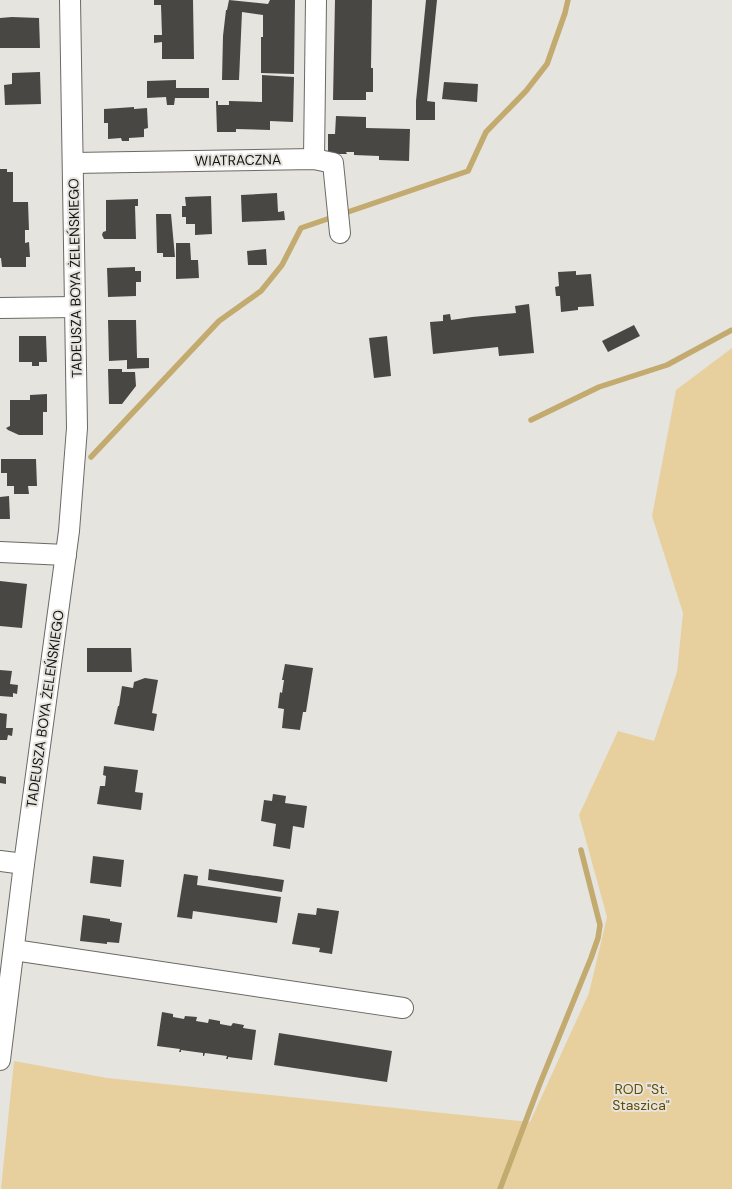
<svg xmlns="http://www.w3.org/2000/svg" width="732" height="1189" font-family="'DM Sans',sans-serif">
<rect width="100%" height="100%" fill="#e6e4df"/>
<!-- green -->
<path fill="#e7d09d" d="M732 348V1189H1L14 1061 107 1078 530 1122 589 993 607 917 579 815 618 731 654 741 677 672 683 613 652 516 676 390Z"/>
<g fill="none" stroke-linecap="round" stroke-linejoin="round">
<!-- stream -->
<g stroke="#c3aa6f" stroke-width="5.5">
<path d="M531 420 599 387 667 365 732 330"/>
<path d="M91 457 219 321 261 291 282 265 301 228 468 171 486 132 526 91 547 64 565 13 568 0"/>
<path d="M500 1189 539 1086 591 958 598 938 600 925 581 850"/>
</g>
</g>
<!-- building -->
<g fill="#494743">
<path d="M154 0H193L194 59H162V42L154 43V35H162L161 5H154Z"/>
<path d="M229 0 268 4 270 0H295L294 74 261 73V37H263V15L242 12 239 80H222L223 36 226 10H227Z"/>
<path d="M335 0H372L371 68H373V92H366V100H333Z"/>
<path d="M426 0H437L427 101 435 102V120H416V101Z"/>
<path d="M12 17 39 18 40 48H0V18Z"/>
<path d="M40 72 41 104 5 105 4 85 12 84V73Z"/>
<path d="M262 75 294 77 293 122 270 121V130L236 129V132H217L216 101H218V105H229V101L262 102Z"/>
<path d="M176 80V88H209V98H175L174 105H167L166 97 147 98V81Z"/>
<path d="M444 82 478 84 477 102 442 99Z"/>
<path d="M134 107V109L147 108 148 128 144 129V137L129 138V141H122L121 138 108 139V123H104V109Z"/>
<path d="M336 116 366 117V128L410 129 409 161 379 160V156L354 155V152H346L347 154H328V134H335Z"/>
<path d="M0 169H7V172H13V202H28L29 230H25V243L29 242 30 257H26V267H2L1 258H0Z"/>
<path d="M277 193 278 212 284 211 285 220 242 222 241 195Z"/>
<path d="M211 196 212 234 195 235V224H186V217H182V206H186L185 197Z"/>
<path d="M138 199V206H135L136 239H104L102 235 103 232 106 231V200Z"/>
<path d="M156 214H171L175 257H163V253H157Z"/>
<path d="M176 243H190L191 260H198L199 278 176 279Z"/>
<path d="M266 249 267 265H248L247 251Z"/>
<path d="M135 267V271H141V282H136V296L108 297 107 268Z"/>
<path d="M576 271V275L591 274 594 306 578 307V310L561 312 560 296H556L555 287 559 286 558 272Z"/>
<path d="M529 304 534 353 499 356 498 347 433 354 430 322 443 321V315L450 314 451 320 472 317 516 313 515 306Z"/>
<path d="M108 320H136L137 358H149V368L127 369V360L109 361Z"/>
<path d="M634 325 640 336 608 352 602 341Z"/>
<path d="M19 336H46L47 362H39V366H32V362H19Z"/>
<path d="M387 336 391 376 374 378 369 338Z"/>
<path d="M108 369H122V372H135L136 386 122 404H109Z"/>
<path d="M47 394V412H43V435H19L8 430 6 428 10 426V400H30V395Z"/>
<path d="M1 459H36L37 486H28L29 494H14V486H7V473H1Z"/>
<path d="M9 496 10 519H0V497Z"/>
<path d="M0 581 27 584 22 628 0 626Z"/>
<path d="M87 648H131L132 672H87Z"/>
<path d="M285 664 313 668 306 712H303L300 730 282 728 284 709 278 708 280 692 282 693 284 680H282Z"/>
<path d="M0 670 12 671 10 684 18 685 17 694 13 693V697L0 696Z"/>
<path d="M145 678 158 680 152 713 157 714 154 731 114 724 118 706H119L122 686 133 688 134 682Z"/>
<path d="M0 713 7 714 6 728H13L12 736 8 735 7 740H0Z"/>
<path d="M104 766 138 770 135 792 143 793 141 810 97 804 100 786H105L106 776 103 775Z"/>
<path d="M0 776 6 777V784L0 783Z"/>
<path d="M273 794 286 796 285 803 307 806 304 828 293 826 290 849 273 846 276 824 261 821 264 800 272 801Z"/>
<path d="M93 856 124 860 121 887 90 883Z"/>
<path d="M209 869 284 880 282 892 208 880Z"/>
<path d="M184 874 198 876 197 885 281 897 277 923 193 911 192 919 177 917Z"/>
<path d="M317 908 339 911 332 954 319 952 320 948 292 944 298 913 316 915Z"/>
<path d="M83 915 110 919V921L122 923 119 943 107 942V944L80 941Z"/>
<path d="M162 1012 173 1014V1017L184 1019 185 1016 197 1017 196 1021 208 1023 209 1019 220 1021V1024L231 1026 233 1023 244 1025 243 1028 256 1030 252 1060 228 1057V1059H226L227 1056 205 1053 204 1056H203V1053L181 1050V1052H179L180 1049 157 1046Z"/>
<path d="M279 1033 392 1051 387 1082 274 1065Z"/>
</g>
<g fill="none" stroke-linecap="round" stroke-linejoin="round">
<!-- minor casing -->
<g stroke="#6b6965" stroke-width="22">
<g id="minor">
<path d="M314 159 316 0"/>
<path d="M73 163 314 159 333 163 340 233"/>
<path d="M0 308 75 307"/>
<path d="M0 552 66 555"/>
<path d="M0 861 24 864"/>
<path d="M14 950 403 1008"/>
<path d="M0 1060 24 864 69 531 77 428 70 0"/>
</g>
</g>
<!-- minor -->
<use href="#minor" stroke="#fff" stroke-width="20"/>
</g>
<g text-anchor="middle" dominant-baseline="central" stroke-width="4" stroke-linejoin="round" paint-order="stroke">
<!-- street labels -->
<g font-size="14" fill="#151412" stroke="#e6e4df">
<text transform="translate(238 160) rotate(-1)">WIATRACZNA</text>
<text transform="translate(75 278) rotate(-91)">TADEUSZA BOYA ŻELEŃSKIEGO</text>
<text transform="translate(45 709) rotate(-82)">TADEUSZA BOYA ŻELEŃSKIEGO</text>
</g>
<!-- park labels -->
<g font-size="14" fill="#664d00" stroke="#e6e4df">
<text x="641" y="1089">ROD "St.<tspan x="641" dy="16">Staszica"</tspan></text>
</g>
</g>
</svg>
